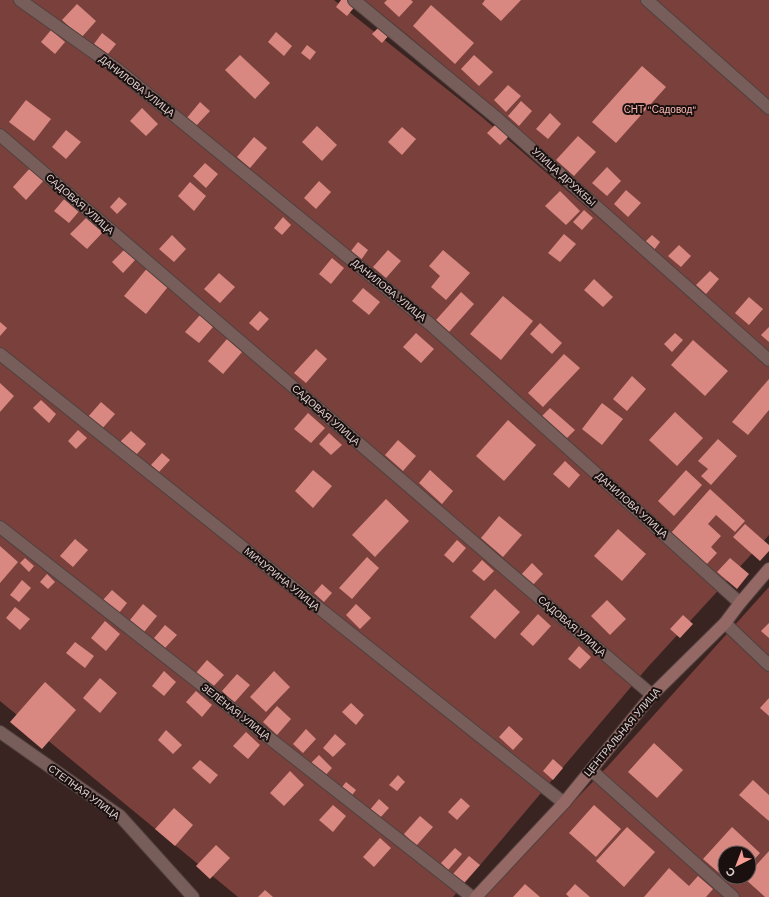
<svg xmlns="http://www.w3.org/2000/svg" width="769" height="897" font-family="'Work Sans',sans-serif">
<rect width="100%" height="100%" fill="#392422"/>
<!-- green -->
<g fill="#7a413c" fill-rule="evenodd">
<path d="M0 0H334L482 117 769 365V535L647 668 453 897H238L0 701Z"/>
<path d="M364 0H769V354L713 306 583 187 411 38Z"/>
<path d="M769 587V897H481L608 766ZM725 853H749V877H725Z"/>
</g>
<!-- building -->
<g fill="#d88880">
<path d="M341 0H352L357 4 347 16 336 7Z"/>
<path d="M387 0H411L413 2 399 17 384 3Z"/>
<path d="M485 0H521L501 21 482 4Z"/>
<path d="M77 4 96 21 81 38 62 20Z"/>
<path d="M431 5 474 43 455 64 413 26Z"/>
<path d="M381 25 391 33 382 43 372 34Z"/>
<path d="M51 30 65 42 55 54 41 42Z"/>
<path d="M276 32 292 46 284 56 268 42Z"/>
<path d="M102 33 116 44 108 54 94 44Z"/>
<path d="M307 45 316 52 310 60 301 53Z"/>
<path d="M240 55 270 83 255 99 225 70Z"/>
<path d="M474 55 493 72 479 86 461 69Z"/>
<path d="M642 66 666 87 616 143 592 122Z"/>
<path d="M508 85 521 96 506 112 494 100Z"/>
<path d="M26 100 51 119 34 141 9 122Z"/>
<path d="M521 101 532 111 519 126 508 116Z"/>
<path d="M200 102 210 111 195 127 186 119Z"/>
<path d="M142 108 158 124 146 136 130 121Z"/>
<path d="M550 113 561 124 548 139 536 129Z"/>
<path d="M497 123 510 135 500 145 487 133Z"/>
<path d="M317 126 337 145 322 161 302 142Z"/>
<path d="M402 127 416 139 402 155 388 142Z"/>
<path d="M66 130 81 142 66 159 52 147Z"/>
<path d="M578 136 596 152 574 176 556 160Z"/>
<path d="M254 137 267 148 250 168 237 157Z"/>
<path d="M205 163 218 174 206 188 193 176Z"/>
<path d="M32 166 45 179 26 200 13 187Z"/>
<path d="M607 167 621 181 607 196 592 183Z"/>
<path d="M319 181 331 192 316 209 304 198Z"/>
<path d="M190 182 206 196 194 211 178 196Z"/>
<path d="M626 190 641 203 628 217 614 204Z"/>
<path d="M560 191 580 211 566 225 545 206Z"/>
<path d="M66 197 81 209 69 223 54 211Z"/>
<path d="M119 197 127 204 117 214 110 207Z"/>
<path d="M584 210 593 218 582 230 573 222Z"/>
<path d="M87 217 103 232 87 249 70 234Z"/>
<path d="M283 217 291 225 282 235 274 228Z"/>
<path d="M564 234 576 244 560 262 548 253Z"/>
<path d="M172 235 186 249 174 262 159 249Z"/>
<path d="M652 235 660 242 654 250 645 242Z"/>
<path d="M358 242 368 250 361 260 351 251Z"/>
<path d="M679 245 691 256 681 267 668 256Z"/>
<path d="M125 249 136 259 123 273 112 262Z"/>
<path d="M388 250 401 261 386 278 373 267Z"/>
<path d="M443 250 470 273 446 300 431 287 440 276 429 266Z"/>
<path d="M332 258 344 268 331 284 319 274Z"/>
<path d="M149 266 171 283 146 314 124 296Z"/>
<path d="M710 271 719 279 706 294 696 285Z"/>
<path d="M219 273 235 287 220 303 204 289Z"/>
<path d="M594 279 613 297 603 307 584 290Z"/>
<path d="M363 288 380 302 369 315 352 301Z"/>
<path d="M461 292 474 304 449 332 436 320Z"/>
<path d="M503 296 533 321 501 360 470 334Z"/>
<path d="M749 297 763 309 749 325 735 313Z"/>
<path d="M260 311 269 319 258 331 249 323Z"/>
<path d="M200 315 213 327 199 343 185 332Z"/>
<path d="M0 322 7 328 0 336Z"/>
<path d="M540 323 562 343 552 354 530 334Z"/>
<path d="M769 327V342L761 335Z"/>
<path d="M416 333 434 349 421 363 403 347Z"/>
<path d="M675 333 683 340 672 352 664 344Z"/>
<path d="M227 339 242 352 223 374 208 361Z"/>
<path d="M693 340 728 371 705 396 671 365Z"/>
<path d="M316 349 327 359 306 383 294 373Z"/>
<path d="M564 354 580 368 543 407 528 393Z"/>
<path d="M632 376 646 389 627 411 613 399Z"/>
<path d="M769 379V410L748 435 732 422Z"/>
<path d="M0 383 14 396 0 412Z"/>
<path d="M41 400 56 414 49 423 33 408Z"/>
<path d="M101 402 115 414 101 430 87 418Z"/>
<path d="M602 403 623 419 602 445 582 429Z"/>
<path d="M550 408 575 430 565 440 540 418Z"/>
<path d="M675 412 703 438 677 466 649 440Z"/>
<path d="M308 413 325 428 311 443 294 429Z"/>
<path d="M508 420 536 445 504 481 476 456Z"/>
<path d="M78 430 87 438 76 449 68 441Z"/>
<path d="M131 431 146 444 135 456 120 442Z"/>
<path d="M329 433 342 445 331 455 319 444Z"/>
<path d="M718 439 737 456 711 485 701 476 708 469 698 461Z"/>
<path d="M398 440 416 456 403 471 385 455Z"/>
<path d="M162 453 170 460 159 472 151 465Z"/>
<path d="M565 461 580 475 569 488 553 474Z"/>
<path d="M313 470 332 486 313 508 295 491Z"/>
<path d="M430 470 453 491 442 504 419 483Z"/>
<path d="M686 470 702 485 674 516 658 501Z"/>
<path d="M710 489 745 521 735 532 716 515 708 524 721 536 711 547 717 553 706 565 671 533Z"/>
<path d="M386 499 409 521 375 557 352 535Z"/>
<path d="M499 516 522 535 503 557 481 538Z"/>
<path d="M745 524 769 545V551L760 561 733 537Z"/>
<path d="M618 529 646 554 622 581 594 556Z"/>
<path d="M75 539 88 550 73 567 60 556Z"/>
<path d="M457 540 466 548 453 563 444 555Z"/>
<path d="M0 546 18 562 0 583Z"/>
<path d="M367 557 379 568 352 599 339 588Z"/>
<path d="M25 558 34 566 29 572 20 563Z"/>
<path d="M730 558 749 574 737 589 717 572Z"/>
<path d="M482 560 494 571 484 581 472 571Z"/>
<path d="M532 563 543 574 531 587 520 576Z"/>
<path d="M47 574 55 582 48 589 40 582Z"/>
<path d="M22 580 31 588 19 602 10 595Z"/>
<path d="M322 584 332 593 324 602 314 593Z"/>
<path d="M495 589 520 612 495 639 470 617Z"/>
<path d="M112 590 127 603 119 613 103 600Z"/>
<path d="M607 600 626 619 610 635 591 616Z"/>
<path d="M143 604 157 616 144 632 130 620Z"/>
<path d="M356 604 371 618 360 629 346 615Z"/>
<path d="M15 607 30 619 20 630 6 618Z"/>
<path d="M538 614 551 626 533 646 520 634Z"/>
<path d="M683 615 693 624 680 638 670 629Z"/>
<path d="M105 621 120 634 106 651 91 638Z"/>
<path d="M769 623V638L761 631Z"/>
<path d="M165 625 177 635 165 648 154 638Z"/>
<path d="M75 642 94 656 85 668 66 653Z"/>
<path d="M579 646 591 657 580 669 568 659Z"/>
<path d="M207 660 224 675 212 688 195 674Z"/>
<path d="M164 671 176 682 164 696 152 686Z"/>
<path d="M274 671 290 687 266 712 250 697Z"/>
<path d="M237 674 250 685 234 703 222 691Z"/>
<path d="M100 678 117 693 100 713 83 698Z"/>
<path d="M45 682 76 710 42 749 10 722Z"/>
<path d="M196 691 212 705 202 717 186 702Z"/>
<path d="M769 698V716L760 708Z"/>
<path d="M351 703 364 715 356 725 342 712Z"/>
<path d="M277 706 291 719 277 735 263 722Z"/>
<path d="M509 726 523 739 513 750 499 737Z"/>
<path d="M306 729 316 739 303 753 293 744Z"/>
<path d="M166 730 182 745 173 754 158 740Z"/>
<path d="M246 732 260 745 248 759 233 746Z"/>
<path d="M335 734 346 744 333 757 323 748Z"/>
<path d="M654 743 683 770 657 798 628 772Z"/>
<path d="M319 755 332 768 323 778 309 765Z"/>
<path d="M553 759 563 768 553 780 543 771Z"/>
<path d="M200 760 218 775 210 784 192 768Z"/>
<path d="M290 771 304 785 284 806 270 793Z"/>
<path d="M398 775 405 782 397 791 389 785Z"/>
<path d="M753 780 769 795V821L739 795Z"/>
<path d="M346 782 356 790 349 799 339 791Z"/>
<path d="M461 798 470 806 457 820 448 812Z"/>
<path d="M379 799 389 808 379 819 369 811Z"/>
<path d="M333 805 346 816 333 832 319 820Z"/>
<path d="M594 805 621 829 596 857 569 833Z"/>
<path d="M174 808 193 825 175 846 155 829Z"/>
<path d="M420 816 433 827 416 846 404 834Z"/>
<path d="M627 827 655 852 624 887 596 861Z"/>
<path d="M732 827 760 853 749 865V853H725V877H738L732 884 703 859Z"/>
<path d="M380 838 391 848 374 867 363 857Z"/>
<path d="M216 845 230 858 210 879 196 866Z"/>
<path d="M455 848 462 854 448 870 441 863Z"/>
<path d="M769 851V897H765L744 878 745 877H749V873Z"/>
<path d="M469 856 480 865 464 883 453 874Z"/>
<path d="M669 868 689 886 698 876 713 889 706 897H644Z"/>
<path d="M525 884 540 897H513Z"/>
<path d="M575 884 590 897H569L566 894Z"/>
<path d="M265 890 273 897H258Z"/>
</g>
<g fill="none" stroke-linecap="round" stroke-linejoin="round">
<!-- street casing -->
<g stroke="#51403e" stroke-width="14">
<g id="street">
<path d="M20 0 117 69 430 324 740 603"/>
<path d="M354 0 498 119 769 360"/>
<path d="M647 0 769 108"/>
<path d="M0 135 652 695"/>
<path d="M0 354 564 803"/>
<path d="M0 527 472 897"/>
<path d="M725 623 769 665"/>
<path d="M0 732 120 816 193 897"/>
<path d="M591 770 733 897"/>
</g>
</g>
<!-- secondary casing -->
<g stroke="#51403e" stroke-width="14">
<path id="secondary" d="M476 897 564 803 652 695 725 623 740 603 769 569"/>
</g>
<!-- street -->
<use href="#street" stroke="#775e5b" stroke-width="12"/>
<!-- secondary -->
<use href="#secondary" stroke="#946864" stroke-width="12"/>
</g>
<g text-anchor="middle" dominant-baseline="central" stroke-width="4" stroke-linejoin="round" paint-order="stroke">
<!-- street labels -->
<g font-size="10" fill="#e0d1cf" stroke="#1a100f">
<text transform="translate(137 86) rotate(38)">ДАНИЛОВА УЛИЦА</text>
<text transform="translate(564 177) rotate(42)">УЛИЦА ДРУЖБЫ</text>
<text transform="translate(80 204) rotate(41)">САДОВАЯ УЛИЦА</text>
<text transform="translate(389 290) rotate(39)">ДАНИЛОВА УЛИЦА</text>
<text transform="translate(326 415) rotate(41)">САДОВАЯ УЛИЦА</text>
<text transform="translate(632 505) rotate(42)">ДАНИЛОВА УЛИЦА</text>
<text transform="translate(282 579) rotate(39)">МИЧУРИНА УЛИЦА</text>
<text transform="translate(572 626) rotate(41)">САДОВАЯ УЛИЦА</text>
<text transform="translate(236 712) rotate(38)">ЗЕЛЁНАЯ УЛИЦА</text>
<text transform="translate(622 732) rotate(-50)">ЦЕНТРАЛЬНАЯ УЛИЦА</text>
<text transform="translate(84 792) rotate(36)">СТЕПНАЯ УЛИЦА</text>
</g>
<!-- park labels -->
<g font-size="10" fill="#fbb9b2" stroke="#1a100f">
<text x="660" y="109">СНТ "Садовод"</text>
</g>
</g>
<!-- north arrow -->
<g transform="translate(737 865) rotate(222)"><circle r="19" fill="#1a100f" stroke="#695d5c"/>
<path d="M0-3L7 15L0 10L-7 15Z" fill="#f59c93"/>
<text y="-6" font-size="11" font-weight="bold" text-anchor="middle" fill="#e0d1cf">С</text>
</g>
</svg>
